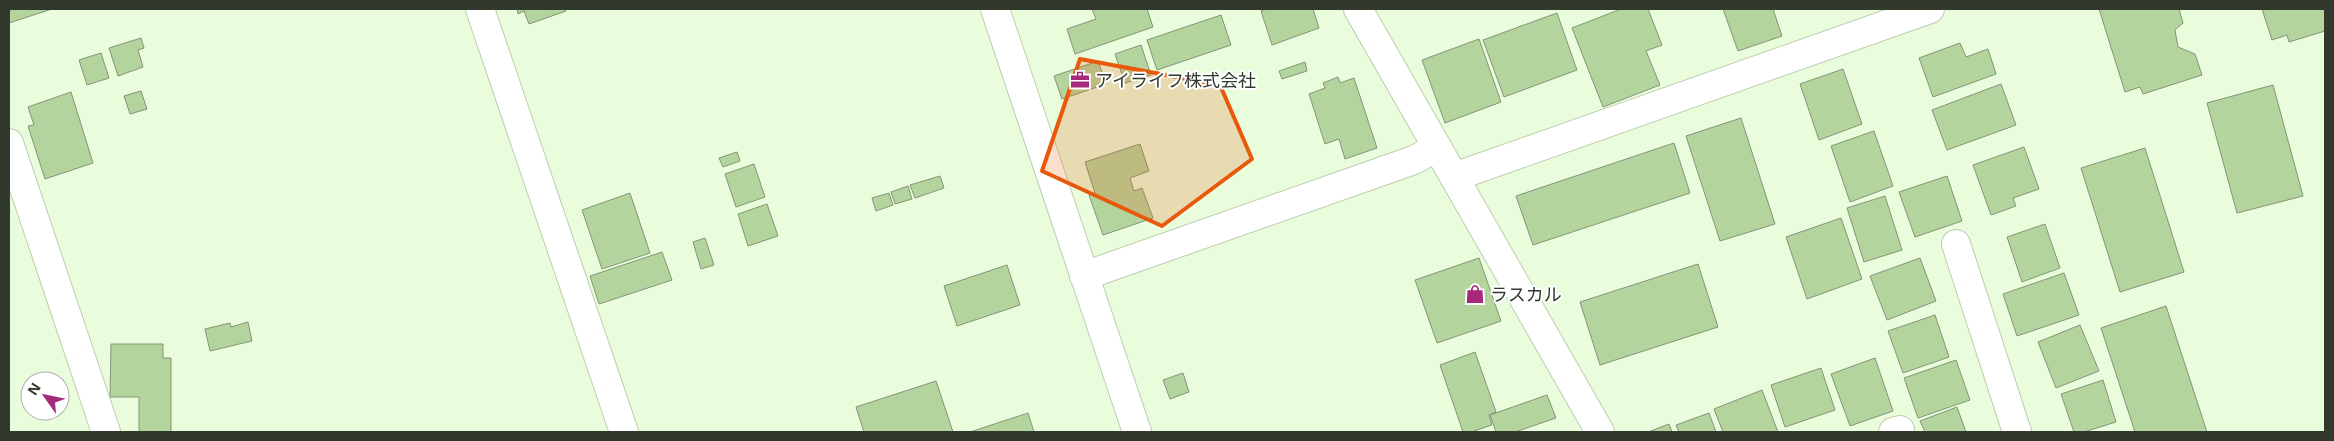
<svg xmlns="http://www.w3.org/2000/svg" width="2334" height="441" font-family="'Open Sans','Noto Sans JP',sans-serif">
<rect width="100%" height="100%" fill="#e9fcdc"/>
<!-- building -->
<g fill="#b4d49e" stroke="#839577">
<path d="M9 9H52L9 23Z"/>
<path d="M517 9H565L566 11 529 24 524 11 518 14Z"/>
<path d="M1092 9H1147L1153 27 1075 54 1067 29 1096 19Z"/>
<path d="M1267 9H1313L1319 28 1272 45 1261 11Z"/>
<path d="M1621 9H1648L1662 45 1646 51 1660 85 1603 107 1572 28Z"/>
<path d="M1723 9H1773L1782 36 1738 51Z"/>
<path d="M2099 9H2179L2183 23 2175 30 2178 47 2195 54 2202 75 2143 94 2140 87 2125 92Z"/>
<path d="M2262 9H2325V31L2289 42 2287 35 2272 40Z"/>
<path d="M1557 13 1577 70 1504 97 1483 40Z"/>
<path d="M1221 15 1231 45 1157 70 1147 40Z"/>
<path d="M141 38 144 48 138 50 143 67 118 76 109 48Z"/>
<path d="M1479 39 1501 102 1445 123 1422 60Z"/>
<path d="M1960 43 1966 57 1988 49 1996 74 1933 97 1919 58Z"/>
<path d="M1141 45 1151 75 1125 83 1115 54Z"/>
<path d="M101 53 109 78 87 85 79 60Z"/>
<path d="M1098 61 1106 84 1062 99 1054 76Z"/>
<path d="M1305 62 1307 71 1282 79 1279 71Z"/>
<path d="M1843 69 1862 124 1819 140 1800 84Z"/>
<path d="M1338 77 1340 83 1354 78 1377 148 1345 159 1339 139 1325 144 1309 94 1325 88 1323 83Z"/>
<path d="M2001 84 2016 125 1947 150 1932 110Z"/>
<path d="M2273 85 2303 196 2237 213 2207 103Z"/>
<path d="M141 91 147 109 130 114 124 96Z"/>
<path d="M71 92 93 163 45 179 28 126 34 125 28 107Z"/>
<path d="M1741 118 1775 224 1720 241 1686 136Z"/>
<path d="M1874 131 1893 186 1850 202 1831 146Z"/>
<path d="M1674 143 1690 193 1533 245 1516 196Z"/>
<path d="M1140 144 1149 171 1130 178 1134 191 1142 188 1153 218 1103 235 1089 195 1095 193 1085 162Z"/>
<path d="M2024 147 2039 189 2013 198 2016 206 1991 215 1973 165Z"/>
<path d="M2145 148 2184 272 2120 292 2081 168Z"/>
<path d="M737 152 740 161 723 167 719 158Z"/>
<path d="M754 164 765 197 736 207 725 174Z"/>
<path d="M940 176 944 188 915 198 910 185Z"/>
<path d="M1947 176 1962 221 1915 237 1899 192Z"/>
<path d="M908 186 912 199 895 204 891 192Z"/>
<path d="M630 193 650 253 602 269 582 210Z"/>
<path d="M889 193 893 205 876 211 872 198Z"/>
<path d="M1885 196 1902 250 1864 262 1847 208Z"/>
<path d="M767 204 778 236 748 246 738 214Z"/>
<path d="M1841 218 1862 279 1807 299 1786 237Z"/>
<path d="M2045 224 2060 268 2022 282 2007 237Z"/>
<path d="M705 238 714 265 701 269 693 242Z"/>
<path d="M662 252 672 280 599 304 590 276Z"/>
<path d="M1479 258 1501 321 1437 343 1415 280Z"/>
<path d="M1920 258 1936 301 1887 320 1870 276Z"/>
<path d="M1698 264 1718 327 1600 365 1580 302Z"/>
<path d="M1007 265 1020 305 957 326 944 286Z"/>
<path d="M2064 273 2079 315 2017 336 2003 294Z"/>
<path d="M2166 306 2207 432H2135L2101 328Z"/>
<path d="M1935 315 1949 357 1903 373 1888 331Z"/>
<path d="M248 322 252 341 210 351 205 329 230 323 231 327Z"/>
<path d="M2080 325 2099 371 2056 388 2038 342Z"/>
<path d="M111 344H163V358H171V432H139V397H110Z"/>
<path d="M1475 352 1496 412 1489 415 1492 425 1471 432H1463L1440 365Z"/>
<path d="M1875 358 1893 411 1850 426 1831 374Z"/>
<path d="M1956 360 1970 400 1918 418 1904 378Z"/>
<path d="M1821 368 1835 410 1785 427 1771 385Z"/>
<path d="M1183 373 1189 392 1170 399 1163 380Z"/>
<path d="M2103 380 2116 422 2084 432H2074L2061 394Z"/>
<path d="M936 381 953 432H864L856 407Z"/>
<path d="M1762 390 1778 432H1723L1714 409Z"/>
<path d="M1547 395 1556 418 1515 432H1496L1490 415Z"/>
<path d="M1957 407 1966 432H1925L1920 421Z"/>
<path d="M1028 413 1034 432H970Z"/>
<path d="M1709 413 1716 432H1679L1676 425Z"/>
<path d="M1669 424 1672 432H1648Z"/>
</g>
<g fill="none" stroke-linecap="round" stroke-linejoin="round">
<!-- minor casing -->
<g stroke="#bcceaf" stroke-width="30">
<g id="minor">
<path d="M480 9 624 432"/>
<path d="M995 9 1137 432"/>
<path d="M1358 9 1600 432"/>
<path d="M9 143 106 432"/>
<path d="M1454 177 1930 9"/>
<path d="M1956 244 2017 432"/>
<path d="M1084 276 1414 160 1437 147"/>
<path d="M1893 432 1900 430"/>
</g>
</g>
<!-- minor -->
<use href="#minor" stroke="#fff" stroke-width="28"/>
</g>
<!-- marked area -->
<path fill="#e8590c" fill-opacity="0.2" stroke="#e8590c" stroke-width="4" stroke-linejoin="round" d="M1080 59 1220 85 1252 159 1162 226 1042 171Z"/>
<!-- icons -->
<defs>
<g id="office-bare" transform="scale(1.5)"><path d="M-6-3h4V-5.5h4V-3h4V5H-6ZM-1-4.5V-3h2v-1.5ZM-6 0V1H6V0Z" fill="#a62a7c" stroke="#fff" stroke-width="2.5" paint-order="stroke"/></g>
<g id="shop-bare" transform="scale(1.5)"><path d="M-5-2.5h2.3a2.7 3.5 0 0 1 5.4 0H5L5.5 6h-11ZM-1.5-2.5h3a1.5 2.3 0 0 0-3 0Z" fill="#a62a7c" stroke="#fff" stroke-width="2.5" paint-order="stroke"/></g>
</defs>
<g fill-rule="evenodd">
<use href="#office-bare" x="1080" y="80"/>
<use href="#shop-bare" x="1475" y="294"/>
</g>
<g text-anchor="middle" dominant-baseline="central" stroke-width="4" stroke-linejoin="round" paint-order="stroke">
<!-- poi labels -->
<g font-size="18" fill="#31392c" stroke="#fff" text-anchor="start">
<text x="1095" y="80">アイライフ株式会社</text>
<text x="1490" y="294">ラスカル</text>
</g>
</g>
<!-- border -->
<rect width="2334" height="441" fill="none" stroke="#31392c" stroke-width="20"/>
<!-- north arrow -->
<g transform="translate(45 396) rotate(303)"><circle r="24" fill="#ffffff" stroke="#adb0ab"/>
<path d="M0-4L9 19L0 12L-9 19Z" fill="#a62a7c"/>
<text y="-8" font-size="14" font-weight="bold" text-anchor="middle" fill="#31392c">N</text>
</g>
</svg>
